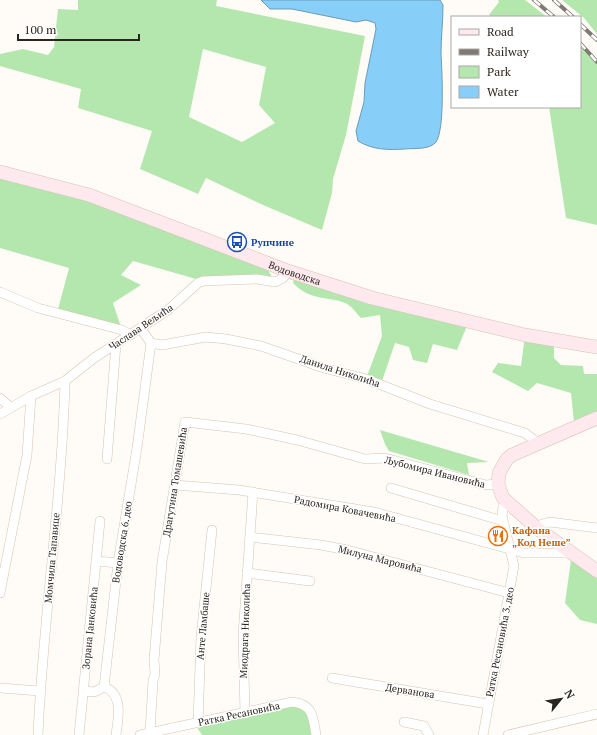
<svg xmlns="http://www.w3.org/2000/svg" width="597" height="735" font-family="'PT Serif',serif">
<rect width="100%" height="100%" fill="#fffbf7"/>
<!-- green -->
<g fill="#b4e7ae" fill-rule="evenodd">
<path d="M78 0H217L216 6 365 36 346 135 333 179 332 193 322 230 263 205 206 178 198 194 140 169 152 131 78 108 81 89 0 66V54L23 49 48 55 54 47 58 9 78 10ZM203 49 266 67 259 105 275 123 242 142 189 117Z"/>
<path d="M498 0H525L547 17H492L489 15 499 2Z"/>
<path d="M562 0H597V34L584 18Z"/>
<path d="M580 46 597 62V225L566 218 549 107H580Z"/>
<path d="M0 172 32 180 262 260 275 282 203 281 133 261 121 275 141 285 113 303 122 330 57 313 69 268 0 248Z"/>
<path d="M295 274 469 321 457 350 433 344 427 363 413 360 409 347 395 343 381 384 366 379 382 336 380 315 361 318C357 314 351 305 345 303 327 296 310 301 293 283Z"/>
<path d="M525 335 554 340V358L561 365 583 366 584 374H597V413L574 422 571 393 537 383 528 391 492 372 498 363 521 366Z"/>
<path d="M380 430 489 462 467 463 469 475 389 451 385 444Z"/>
<path d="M572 553 597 571V624L580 620 565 603Z"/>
<path d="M292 702 306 706 316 735H202L196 726 162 735H155Z"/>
</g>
<!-- water -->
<path fill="#87cef8" stroke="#6c9bb7" d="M261 0H440L443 5C443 21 441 38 441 54 442 71 445 129 436 142 430 150 414 148 405 149 387 150 373 150 358 141L356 131 364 102 365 83 376 29 375 23 366 20 356 22 292 9H270Z"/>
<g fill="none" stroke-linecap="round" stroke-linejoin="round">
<!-- street casing -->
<g stroke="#d6c4b0" stroke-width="10">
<g id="street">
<path d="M0 292 38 308 122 330 131 335"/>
<path d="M141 329 151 343 162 345 206 337 226 339 261 346 324 368 366 379 430 404 525 433 538 443"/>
<path d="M0 398 10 407"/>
<path d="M0 414 31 396 65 381 94 358 168 310 198 283 203 281 257 279 275 282 283 278 288 271"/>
<path d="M107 459 116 344"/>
<path d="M175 485 239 490 374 512 524 553H572"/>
<path d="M391 488 503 521"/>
<path d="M538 529 542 524 550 522 597 528"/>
<path d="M250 537 321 545 347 550 509 593"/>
<path d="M97 561 118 563"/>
<path d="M247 573 310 581"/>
<path d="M0 593 27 455 31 396"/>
<path d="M332 678 488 704"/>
<path d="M0 688 40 691"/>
<path d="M84 691 94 692 104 687"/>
<path d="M245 713 243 635 253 492"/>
<path d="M404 722 424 726 429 735"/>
<path d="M198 723 201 637 212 530"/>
<path d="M150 733 153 681 155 674 154 660 162 562 185 422 246 429 297 440 365 459 385 458 486 485 498 484"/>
<path d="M38 735C43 617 62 499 65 381"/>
<path d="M79 735 100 521"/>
<path d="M116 735C118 719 124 694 104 687L118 563 137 448 151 343"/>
<path d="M140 735 292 702C313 704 313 717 316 735"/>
<path d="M483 735 514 566 502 516 503 507 507 502"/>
<path d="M508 735 597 714"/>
</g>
</g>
<!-- secondary casing -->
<g stroke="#d6c4b0" stroke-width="14">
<g id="secondary">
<path id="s1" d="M0 172 89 195 288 271 372 298 525 335 597 347"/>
<path d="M597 418 512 455 507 459 499 473 498 484 503 498 538 529 597 571"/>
</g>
</g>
<!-- street -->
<use href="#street" stroke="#fff" stroke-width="9"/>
<!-- secondary -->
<use href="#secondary" stroke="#fde9ee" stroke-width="13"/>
<!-- rail casing -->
<g stroke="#7f7974" stroke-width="4">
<g id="rail">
<path d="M534 0 554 17"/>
<path d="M554 0 573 17"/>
<path d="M580 24 597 40"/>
<path d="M580 43 597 62"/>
</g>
</g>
<!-- rail -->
<use href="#rail" stroke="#fff" stroke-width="2.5" stroke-dasharray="8" stroke-linecap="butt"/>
</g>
<!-- icons -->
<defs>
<g id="bus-ring" transform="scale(1)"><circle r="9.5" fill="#fff" stroke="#1a4fb4" stroke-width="1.5"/><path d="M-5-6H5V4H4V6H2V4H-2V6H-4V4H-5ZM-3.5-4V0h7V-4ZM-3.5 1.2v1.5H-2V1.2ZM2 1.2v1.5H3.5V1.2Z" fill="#1a4fb4"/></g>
<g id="restaurant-ring" transform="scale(1)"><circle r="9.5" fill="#fff" stroke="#e8710a" stroke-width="1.5"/><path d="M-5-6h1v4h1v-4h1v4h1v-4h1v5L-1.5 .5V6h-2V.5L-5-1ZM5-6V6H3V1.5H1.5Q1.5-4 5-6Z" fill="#e8710a"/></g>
</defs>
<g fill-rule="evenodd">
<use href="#bus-ring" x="237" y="242"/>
<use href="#restaurant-ring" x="498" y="536"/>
</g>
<g text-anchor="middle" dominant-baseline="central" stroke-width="3" stroke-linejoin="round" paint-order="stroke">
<!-- transit labels -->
<g font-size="10" font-weight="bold" fill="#164399" stroke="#fff" text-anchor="start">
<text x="251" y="242">Рупчине</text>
</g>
<!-- street labels -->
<g font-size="10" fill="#2c251e" stroke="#fff">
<text stroke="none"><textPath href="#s1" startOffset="312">Водоводска</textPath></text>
<text transform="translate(141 327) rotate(-34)">Часлава Вељића</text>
<text transform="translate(340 371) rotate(18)">Данила Николића</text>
<text transform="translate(435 472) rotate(14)">Љубомира Ивановића</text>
<text transform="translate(175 482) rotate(-81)">Драгутина Томашевића</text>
<text transform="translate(345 509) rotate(11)">Радомира Ковачевића</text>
<text transform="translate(122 542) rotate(-81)">Водоводска 6. део</text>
<text transform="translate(52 558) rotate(-85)">Момчила Тапавице</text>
<text transform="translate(380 559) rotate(14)">Милуна Маровића</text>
<text transform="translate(203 626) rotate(-85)">Анте Ламбаше</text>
<text transform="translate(90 628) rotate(-84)">Зорана Јанковића</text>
<text transform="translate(245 631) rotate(-88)">Миодрага Николића</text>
<text transform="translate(500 642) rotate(-79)">Ратка Ресановића 3. део</text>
<text transform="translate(410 691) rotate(9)">Дерванова</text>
<text transform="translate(239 714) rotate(-12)">Ратка Ресановића</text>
</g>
<!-- food labels -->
<g font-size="10" font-weight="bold" fill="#c56008" stroke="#fff" text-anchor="start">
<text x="512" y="530">Кафана<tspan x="512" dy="12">„Код Неше”</tspan></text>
</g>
</g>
<!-- legend -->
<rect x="451" y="16" width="130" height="92" fill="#ffffff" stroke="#aba8a5"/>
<rect x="459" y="29" width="20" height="6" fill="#fde9ee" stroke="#aba8a5"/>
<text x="487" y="36" font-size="12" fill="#2c251e">Road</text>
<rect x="459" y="49" width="20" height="6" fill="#7f7974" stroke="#aba8a5"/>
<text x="487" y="56" font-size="12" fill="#2c251e">Railway</text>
<rect x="459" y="66" width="20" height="12" fill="#b4e7ae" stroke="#aba8a5"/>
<text x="487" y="76" font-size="12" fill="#2c251e">Park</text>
<rect x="459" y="86" width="20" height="12" fill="#87cef8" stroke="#aba8a5"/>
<text x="487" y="96" font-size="12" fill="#2c251e">Water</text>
<!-- north arrow -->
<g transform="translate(561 699) rotate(60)" stroke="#ffffff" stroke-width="3" paint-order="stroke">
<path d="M0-3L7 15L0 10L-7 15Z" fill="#2c251e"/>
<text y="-6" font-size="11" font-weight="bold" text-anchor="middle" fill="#2c251e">N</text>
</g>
<!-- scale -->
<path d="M18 34v6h121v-6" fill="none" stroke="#2c251e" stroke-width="2"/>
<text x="24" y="34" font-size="12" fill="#2c251e" stroke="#ffffff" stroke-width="3" paint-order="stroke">100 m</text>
</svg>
